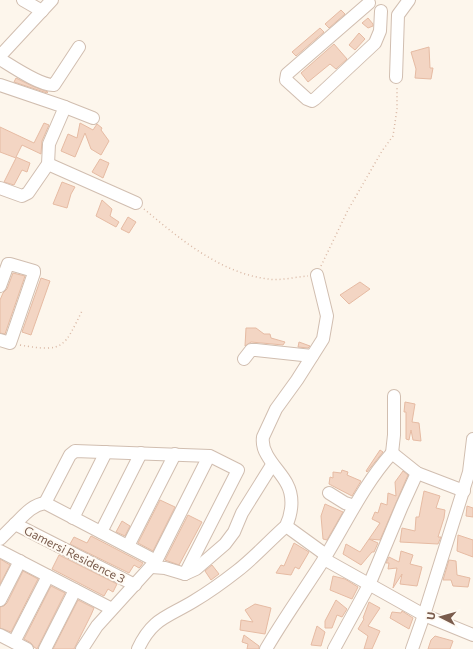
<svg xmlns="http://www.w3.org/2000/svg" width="473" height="649" font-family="Commissioner,sans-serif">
<rect width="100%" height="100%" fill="#fdf6ec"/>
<!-- building -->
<g fill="#f3d5c3" stroke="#e6bba3">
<path d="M341 10 345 14 329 28 325 24Z"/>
<path d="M368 18 373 24V26L368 28 362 23Z"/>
<path d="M320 28 324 32 296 56 292 52Z"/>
<path d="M359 33 365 39 355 50 349 45Z"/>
<path d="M334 44 347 59 336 69 330 64 308 82 301 73Z"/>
<path d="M429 47 430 68H433L431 79 415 78 416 69 411 52Z"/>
<path d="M16 78 32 86 48 92 47 93 14 82Z"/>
<path d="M44 123 49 125 42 141 41 154 22 145 16 157 30 163 27 172 22 170 14 185 4 182 16 158 0 152V127L34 143Z"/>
<path d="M80 123 93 130 97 124 102 128 101 130 109 141 101 155 91 149 85 133 75 157 61 151 68 134 77 138Z"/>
<path d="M100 159 109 163 103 178 92 172Z"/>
<path d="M62 182 75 187 71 194 67 208 53 204Z"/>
<path d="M102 200 112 209 110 216 119 222 116 227 96 216Z"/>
<path d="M128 217 136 222 129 233 121 229Z"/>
<path d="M13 273 25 276 5 334 0 333V300L3 293 7 289Z"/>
<path d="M41 278 50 281 31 335 22 332Z"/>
<path d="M360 282 370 289 349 304 340 295Z"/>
<path d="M246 328H256L264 334H270L271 338 285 342 283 345 251 342 245 346Z"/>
<path d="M299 342 310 346 308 348 298 347Z"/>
<path d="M405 402 415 404 412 422 419 423 421 441 413 440 411 430 409 440 406 439V412H404Z"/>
<path d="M380 450 383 452 367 472 366 471Z"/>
<path d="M342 470 348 472 347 475 361 481 352 496 329 484 330 477 333 478V472L341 473Z"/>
<path d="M403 471 408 475 380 540 369 539 380 523 372 519 375 512 378 513 381 503 387 505 388 493 396 496 395 482Z"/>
<path d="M424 491 440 496 436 508 445 510 444 518 438 537H441L438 544 400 542 402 528 415 531 416 517H419Z"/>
<path d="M160 500 175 507 153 551 138 543Z"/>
<path d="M325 504 343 512 327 540 323 539 321 516Z"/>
<path d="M467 506 473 508V517L466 516Z"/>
<path d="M188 515 202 522 179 565 165 560Z"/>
<path d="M122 521 130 526 125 536 116 532Z"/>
<path d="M458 535 473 540V557L457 551Z"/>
<path d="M91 536 143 563 141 566 139 568 134 565 129 573 70 544 74 537 87 543Z"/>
<path d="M369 539 378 543 374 552H372L361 565 343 554 346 544 360 552Z"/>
<path d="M294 543 309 552 299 569 295 567 291 575 276 573 281 565 284 566Z"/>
<path d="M401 551 413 555 410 564 422 567 417 586 400 584 402 574 393 588 397 568 388 569 389 563H386L389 557 399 562Z"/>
<path d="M59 555 117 584 113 592 108 589 104 596 52 569Z"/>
<path d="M0 559 10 565 0 584Z"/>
<path d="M449 560 456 561 457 575 470 578 468 587 453 586 451 580H443Z"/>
<path d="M212 565 219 574 211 580 205 571Z"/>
<path d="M23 571 38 579 11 632 0 628V607L4 606 7 603Z"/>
<path d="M333 576 345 579 358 587 352 599 330 590Z"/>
<path d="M51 586 65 593 37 649 34 647 31 643 24 639Z"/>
<path d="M78 600 94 608 91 615 74 649H53Z"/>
<path d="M336 600 347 609 342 617 337 615 332 628H325V621Z"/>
<path d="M369 602 380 608 368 626 380 631 372 649H364L368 636 358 629 364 619 363 618Z"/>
<path d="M255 604 271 608 265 634 240 630 241 620 253 622 245 610Z"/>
<path d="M402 611 413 618 409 629 390 618 392 612 401 613Z"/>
<path d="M317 626 325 632 321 646 311 645Z"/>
<path d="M244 635 259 646V649H247L248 644 242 642Z"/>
<path d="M435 636 453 641 450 649H428L431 640Z"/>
</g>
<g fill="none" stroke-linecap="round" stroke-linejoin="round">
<!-- minor casing -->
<g stroke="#d1beb0" stroke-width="14">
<g id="minor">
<path d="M23 0 42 11"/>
<path d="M369 3 287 74 286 80 307 99 312 101 315 99 375 43 380 31 381 11"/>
<path d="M0 56 52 0"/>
<path d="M0 59C13 67 41 86 54 85L79 47"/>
<path d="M396 77 398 15 409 0"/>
<path d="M0 85 65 107 49 144 48 164 28 193 22 196 0 188"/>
<path d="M65 107 93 118"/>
<path d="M48 164 136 203"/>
<path d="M0 286 8 264H10L34 271V273L10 343 0 340"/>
<path d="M244 359 251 350H256L312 356"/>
<path d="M392 453 394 435V396"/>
<path d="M329 493 345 503 354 506"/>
<path d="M45 503 70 455 75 451 210 456 238 470 185 574"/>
<path d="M73 518 106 452"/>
<path d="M15 524C24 515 32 505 45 503L156 561"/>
<path d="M286 526 326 555"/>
<path d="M101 532 141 453"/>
<path d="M0 539 15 524 135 585"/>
<path d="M128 546 175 454"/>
<path d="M0 551 112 609"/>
<path d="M324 559 424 615 473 635"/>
<path d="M152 567 165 568 185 574 196 569 225 544 234 532 242 513 272 465"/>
<path d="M0 600 20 561"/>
<path d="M0 635 27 649"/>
<path d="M14 642 48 576"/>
<path d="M45 649 75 590"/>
<path d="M82 649 97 626 156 561 209 456"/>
<path d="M138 649C152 618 168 617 194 601 209 592 223 582 237 571 254 558 269 541 286 526 292 513 294 497 287 484 282 474 273 466 267 455 264 450 262 444 263 437L276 409 297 380 323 339 327 316 317 275"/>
<path d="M266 649C284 618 305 589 324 559 346 523 364 484 392 453L417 473 464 491"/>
<path d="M334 649 369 585 402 506 417 473"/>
<path d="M412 649 424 615 469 472 473 439"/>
</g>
</g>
<!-- path -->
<g stroke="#d9b8a5" stroke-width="1.5" stroke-dasharray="1 3" stroke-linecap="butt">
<path d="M144 209C180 239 220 273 268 279 280 281 295 277 308 276"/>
<path d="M321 266 348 210 382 151 393 136 397 109V87"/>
<path d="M20 345C65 353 64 347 83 309"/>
</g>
<!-- minor -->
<use href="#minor" stroke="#fff" stroke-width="12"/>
</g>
<g text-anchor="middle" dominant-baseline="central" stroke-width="4" stroke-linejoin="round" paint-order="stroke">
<!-- street labels -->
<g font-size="12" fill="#7a5c4d" stroke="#fffaf3">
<text transform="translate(75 554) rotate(27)">Gamersi Residence 3</text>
</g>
</g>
<!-- north arrow -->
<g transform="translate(441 617) rotate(276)" stroke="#fffaf3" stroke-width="3" paint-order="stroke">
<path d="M0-3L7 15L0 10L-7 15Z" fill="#7a5c4d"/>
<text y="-6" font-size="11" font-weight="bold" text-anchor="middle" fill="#7a5c4d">U</text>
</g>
</svg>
